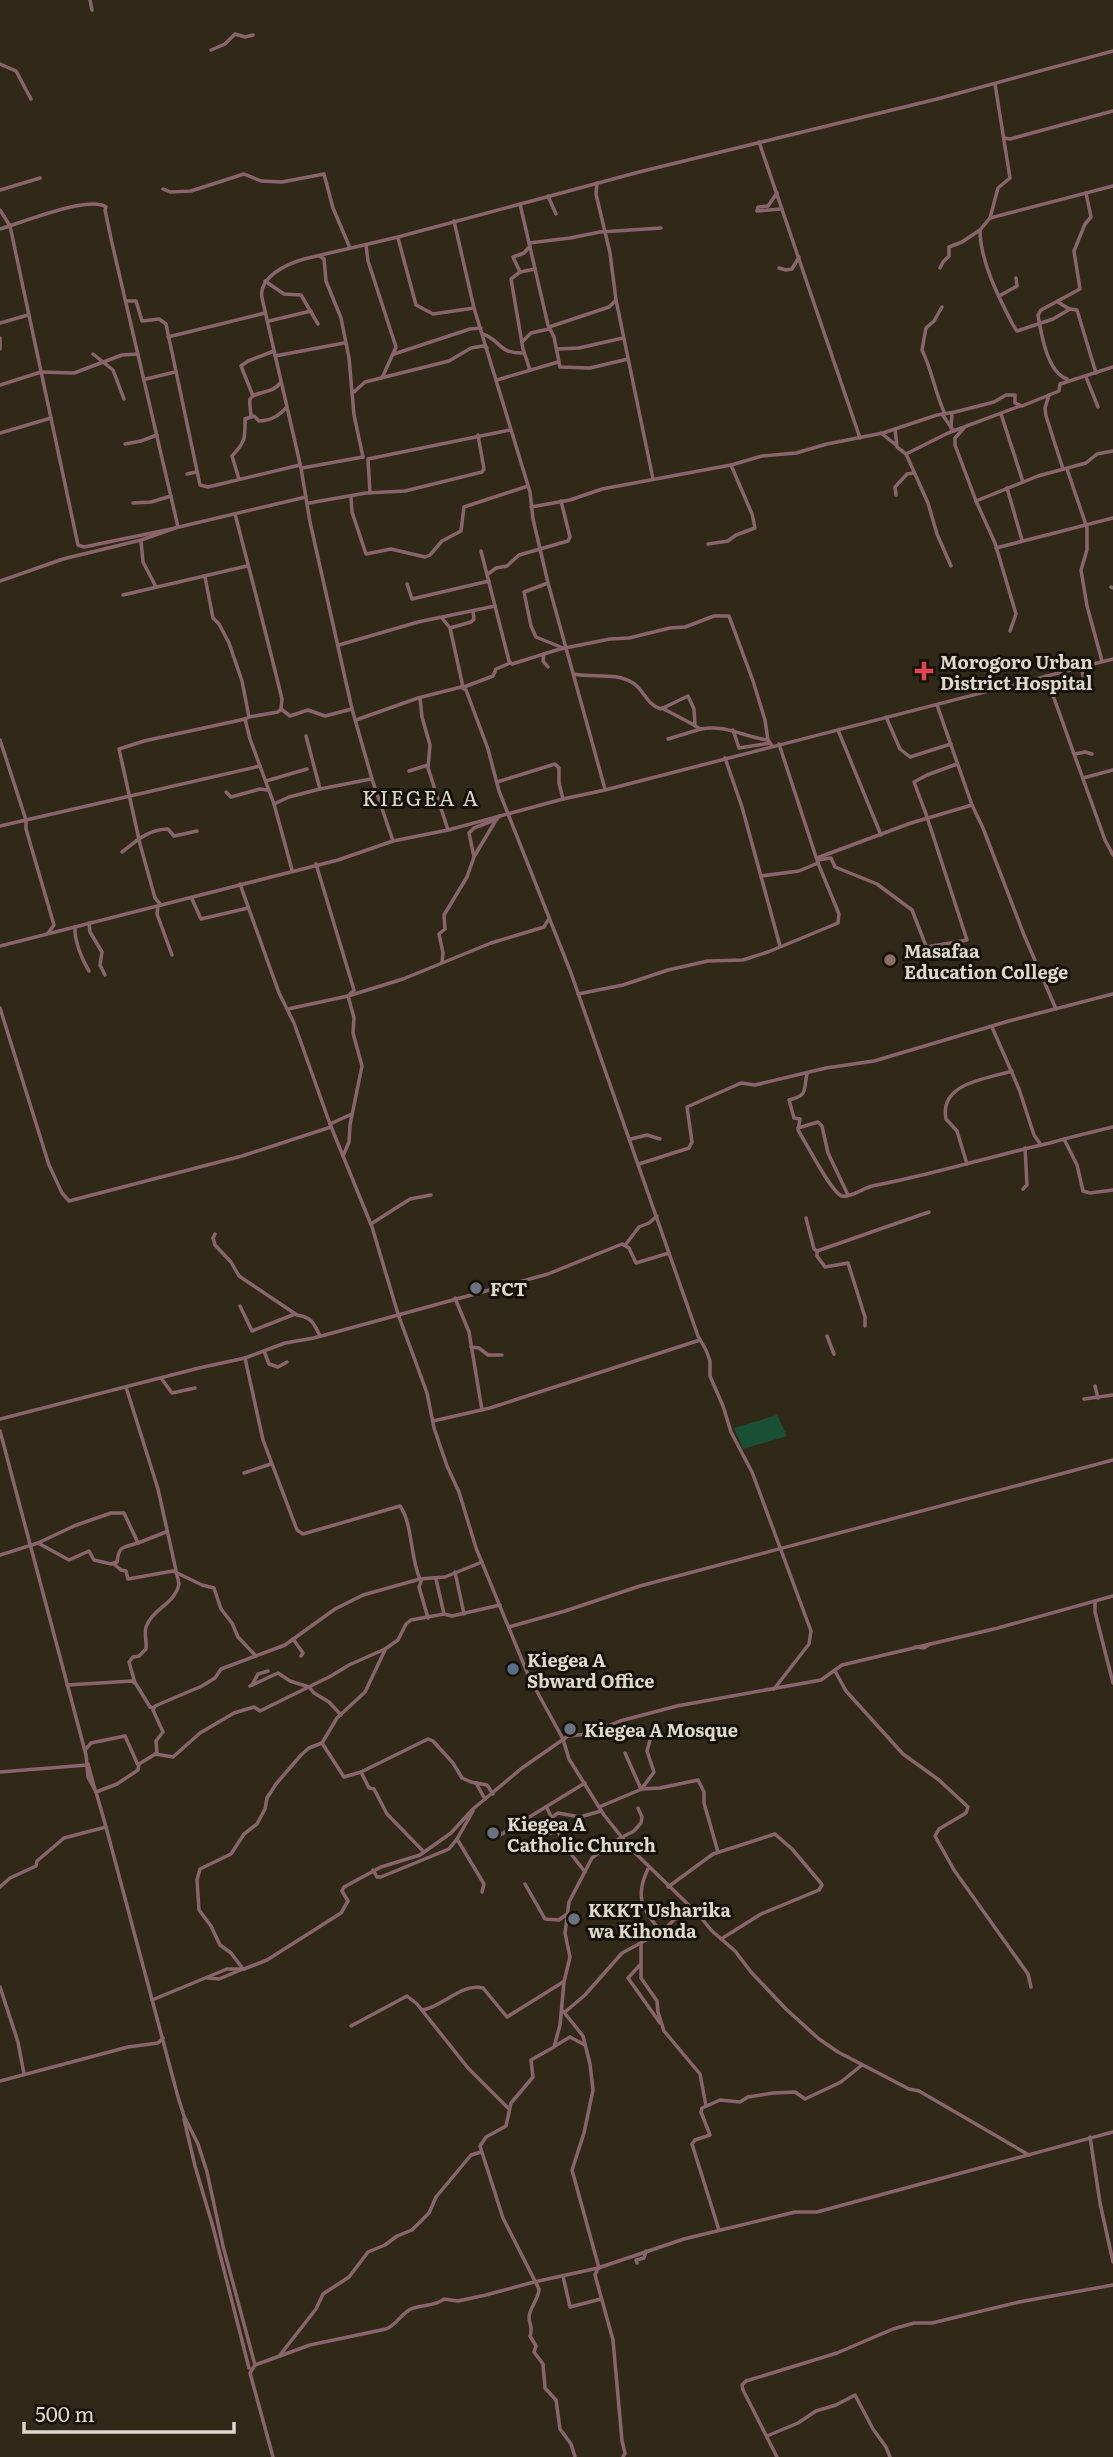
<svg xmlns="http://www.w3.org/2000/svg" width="1113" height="2457" font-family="Literata,serif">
<rect width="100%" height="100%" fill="#302917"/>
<!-- green -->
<path fill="#194f34" d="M777 1415 787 1436 743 1449 734 1428Z"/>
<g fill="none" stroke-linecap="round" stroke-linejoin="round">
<!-- minor -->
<g stroke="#8a646c" stroke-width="3.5">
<path d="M90 0 92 10"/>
<path d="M211 50 225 44 235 34 245 37 253 35"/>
<path d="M0 64 16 71 31 99"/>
<path d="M995 84 1010 178 998 188 990 218 980 230C980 261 999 298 1013 325L1017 331 1053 319 1070 309 1077 310 1096 373"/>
<path d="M1004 138 1010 139 1113 111"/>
<path d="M759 142 860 438"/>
<path d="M597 183 596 194 610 253 616 300 653 479"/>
<path d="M163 189 170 192 191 191 244 174 261 181 282 182 324 174 333 208 350 248"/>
<path d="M0 190 40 178"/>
<path d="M777 193 768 206 758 207 757 211 782 209"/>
<path d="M548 196 556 214"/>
<path d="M520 204 548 325 554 337 560 367 590 368 628 359"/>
<path d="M0 210 10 226 78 545 84 547 171 529"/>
<path d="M990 218 1113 186"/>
<path d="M454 221 474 308 530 492 533 519 548 583 605 789"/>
<path d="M0 229C21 223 89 195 106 207L105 210 112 243 178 527 141 540 63 559 0 581"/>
<path d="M398 238 416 305 433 314 474 308"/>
<path d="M529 243 570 238 600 232 661 228"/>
<path d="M366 245 368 261 396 347 382 378"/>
<path d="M320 256 324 259 326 281 341 318 349 358 354 415 363 457"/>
<path d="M779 268 786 270 792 269 799 257"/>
<path d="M940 268 943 262 949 256V247L962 242 980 230"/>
<path d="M520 272 513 257 524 253 530 246"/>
<path d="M265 281 284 294 301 295 318 324"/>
<path d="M999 296 1017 286 1016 278"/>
<path d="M127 301H136L142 321 159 319 166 324 200 485 208 487 300 465"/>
<path d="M1058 302 1069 309"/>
<path d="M942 307 934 321 926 328 922 350C932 370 935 393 945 414"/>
<path d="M269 321 311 311"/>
<path d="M0 323 28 315"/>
<path d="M549 327 609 307 616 300"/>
<path d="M483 334C502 341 498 354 524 353"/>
<path d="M168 337 265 313"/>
<path d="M0 338V349"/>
<path d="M522 342 531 333 549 329"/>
<path d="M557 349 579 348 623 338"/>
<path d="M93 354 113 370 124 399"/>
<path d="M394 354 470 329 481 328"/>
<path d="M275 356 344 343"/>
<path d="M530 370 523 349 511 279 520 272 535 269"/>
<path d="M42 372 74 373 122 355 138 354"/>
<path d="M1086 377 1098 407"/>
<path d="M146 379 175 372"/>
<path d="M1067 379C1047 372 1041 333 1038 315L1041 310 1080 289 1074 251 1085 224 1091 217 1086 193"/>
<path d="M497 380 558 362"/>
<path d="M0 385 41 372"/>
<path d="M354 392 365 382 449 361 471 348 483 346 487 348"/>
<path d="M1049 395 1045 408 1046 416 1063 469"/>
<path d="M253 396 241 366 248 361 274 351"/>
<path d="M942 414 953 430"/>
<path d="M1001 414 1023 482"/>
<path d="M251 417C251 412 249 403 250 399 254 391 273 394 280 383"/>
<path d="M951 428 952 413"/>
<path d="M964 428 955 438V445L976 501 1038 476 1086 463 1097 454 1113 451"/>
<path d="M895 429 897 447 906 454 948 433 1020 406"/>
<path d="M0 433 51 418"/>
<path d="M881 433 896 445"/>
<path d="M125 444 141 441 157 435"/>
<path d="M906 454 928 503 937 534 951 566"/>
<path d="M302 468 363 457"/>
<path d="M1067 469 1087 528V550L1081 570 1087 606 1102 661"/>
<path d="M187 474 196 472"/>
<path d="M239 479 232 456C246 441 245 438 245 419L254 416 259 421C272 420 277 417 286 408"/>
<path d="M1007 488 1022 540"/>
<path d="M370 493 368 459 510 430"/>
<path d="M896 495 895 487 907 474 914 473"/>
<path d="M351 497 352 512 366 554 391 549 425 557 430 555 442 541 461 531 464 507 528 486"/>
<path d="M976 501 995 543 1016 614 1010 631"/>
<path d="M133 503 151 502 171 496"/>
<path d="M309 503 366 493 405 491 482 472 484 469 478 435"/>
<path d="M531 507 570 500 602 489 731 465 762 456 796 453 827 444 883 433 937 415 955 412 994 402 1006 395H1015V403L1022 406 1059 391 1060 384 1113 367"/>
<path d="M235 514C251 576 267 637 282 699L281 709 278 712 249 717"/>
<path d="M179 527 306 497"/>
<path d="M141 541 143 562 156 587"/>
<path d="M708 544 728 541 736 535 755 528 752 514 731 465"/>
<path d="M996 548 1113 518"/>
<path d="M481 551 509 661 512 664 560 649 610 639 629 638 670 628 685 627 714 616H729L753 681 765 720 768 740 772 746"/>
<path d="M488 574 496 568 507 566 519 555 568 541 570 537 561 501"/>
<path d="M205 577 213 618 219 624 229 643 242 681 249 717 245 719 250 739 274 804 292 870"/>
<path d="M548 583 524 592 531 626 536 637 563 648"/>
<path d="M407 584 412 599 489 581"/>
<path d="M1111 587 1113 588"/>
<path d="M123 595 247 566"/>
<path d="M442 618 450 628 463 687"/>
<path d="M450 628 471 622 474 619 473 611"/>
<path d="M339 645 418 622 495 606"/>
<path d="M544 654 543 661 548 667"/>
<path d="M1081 666 1086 690"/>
<path d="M574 674C593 678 616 672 633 683 644 690 647 705 661 709L688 696 694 709 695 726 701 729C725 724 744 737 768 740"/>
<path d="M1046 676 1105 840 1113 855"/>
<path d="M464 687 493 676 496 669 510 663"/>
<path d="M420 698 422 717 430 745 428 768 448 830"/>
<path d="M937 705 972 805 983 828 1024 935 1056 1009"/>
<path d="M662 708 694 725"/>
<path d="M281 709 290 716 308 710 325 716 352 709"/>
<path d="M886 717 900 749 910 757 951 744"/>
<path d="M356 720 418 698 461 687 466 690 488 749 499 791 571 973 698 1336 706 1350 710 1361V1376L723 1406 731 1432 752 1472 811 1631 809 1644 774 1689"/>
<path d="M733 730 739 748 770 743"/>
<path d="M838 730 881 835"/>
<path d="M306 736 320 789 371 779"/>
<path d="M668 739 701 729"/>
<path d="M0 740 26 820 260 766"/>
<path d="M1075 754 1085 752 1092 754"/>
<path d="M725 758 742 807 780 946"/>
<path d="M409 771 428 765"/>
<path d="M1083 778 1113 770"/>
<path d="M266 781 307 769"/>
<path d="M497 782 555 764 559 768V783L563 799"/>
<path d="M226 792 231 797 260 789 267 790"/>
<path d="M274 804 289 797 320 789"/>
<path d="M0 826 26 820V829L54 925 48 933"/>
<path d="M393 841 372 779 352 709 310 522 301 468 262 298C258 277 287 264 304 259L398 237 639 172 941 98 1113 51"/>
<path d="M122 852C136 841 149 829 168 829L174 836 197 831"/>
<path d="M475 855 496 820"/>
<path d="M817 858 911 823 972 805"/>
<path d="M818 860 831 858 835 867 877 884 912 910 926 946"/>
<path d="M316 864 354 990 348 996 354 1018 353 1033 362 1066 350 1125 349 1142 343 1156"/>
<path d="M761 876 799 871 818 863"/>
<path d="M240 884 279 993 294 1023 330 1124 372 1227 398 1314 427 1393 434 1428 447 1466 459 1492 476 1548 529 1677 563 1739 569 1759 604 1815 632 1850 698 1914 711 1930 735 1951 751 1972 786 2009 819 2039 838 2052 909 2089 919 2091 1029 2155"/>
<path d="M192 899 201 919 248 908"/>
<path d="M161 905 155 898 140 844 119 749 144 741 245 719"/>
<path d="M158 906 157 914 172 955"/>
<path d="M89 923 90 932 102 952 100 965 105 975"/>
<path d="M75 927C74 940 82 960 89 971"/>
<path d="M0 946 338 860 393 841 448 830 563 799 605 790 1113 659"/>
<path d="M927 947 967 940 926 814 914 782 927 775 957 764"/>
<path d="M442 962 443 953 439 934 445 929 444 915 467 877 474 857 469 833 474 828 497 819 499 816"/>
<path d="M578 994 623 985 668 970 708 961 743 960 768 952 838 923 839 914 818 863 779 744"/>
<path d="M0 1008 49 1165 62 1193 69 1201 242 1156 331 1127"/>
<path d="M288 1009 348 996 403 979 491 943 544 927 548 920"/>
<path d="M992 1027 1019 1089 1034 1135 1041 1145"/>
<path d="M807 1074C803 1090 809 1095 789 1100L794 1118 800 1119 798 1130C805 1141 832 1194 842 1196 850 1198 864 1188 872 1186 932 1175 991 1156 1050 1143 1071 1137 1092 1132 1113 1127"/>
<path d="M330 1124 352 1114"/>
<path d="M798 1128 818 1122 822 1126 828 1153 848 1195"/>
<path d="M631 1139 647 1135 660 1139"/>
<path d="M1064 1139 1077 1165 1083 1191 1090 1193 1113 1190"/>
<path d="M639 1164 689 1148 692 1142 687 1107 741 1083 755 1085 826 1068 874 1061 1009 1021 1113 994"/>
<path d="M967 1164 957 1131 946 1119C939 1083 986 1079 1012 1071"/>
<path d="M1023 1189 1027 1185 1025 1148"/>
<path d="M806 1218 814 1249 817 1251 929 1212"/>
<path d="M371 1224 410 1199 431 1195"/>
<path d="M215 1234 213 1238 215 1245 231 1262 239 1276 297 1315C312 1317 314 1324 320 1336"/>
<path d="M626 1244 639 1227 649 1223 657 1216"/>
<path d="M817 1251V1256L825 1267 848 1263 865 1317V1326"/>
<path d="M455 1298 469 1332 482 1410"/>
<path d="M240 1306 252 1331 295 1314"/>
<path d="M827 1336 834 1354"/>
<path d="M471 1347 479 1348 488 1355H502"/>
<path d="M264 1351 269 1364 278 1367 287 1362"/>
<path d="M245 1358 263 1440 297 1530 303 1534 400 1506C413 1524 410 1558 420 1579"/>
<path d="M161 1378 172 1393 195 1388"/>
<path d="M1095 1386 1098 1398"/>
<path d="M126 1387 158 1489 179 1584C175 1604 152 1609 146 1627 144 1634 147 1642 146 1649L139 1656 133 1657 129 1662 135 1683"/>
<path d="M1084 1399 1113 1395"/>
<path d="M0 1419 199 1368 245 1358 285 1343 314 1338 548 1274 622 1244 629 1248 636 1263 669 1253"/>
<path d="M433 1421 490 1408 700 1340"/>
<path d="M0 1431 86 1755 88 1777 96 1792 106 1827 178 2097 184 2116 198 2144 207 2172 223 2246 255 2365"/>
<path d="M244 1473 271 1464"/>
<path d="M38 1543 69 1560 89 1551 94 1560 111 1564 117 1562C119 1545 123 1548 138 1543"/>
<path d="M0 1555 38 1543 74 1526 111 1513H124L138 1543 166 1532"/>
<path d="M114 1564 121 1570 126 1571 128 1579 173 1571 202 1585 214 1588 221 1609 232 1623 238 1637 256 1656"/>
<path d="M455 1572 464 1614"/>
<path d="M422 1579 419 1587 428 1618"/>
<path d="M436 1579 444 1614"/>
<path d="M1095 1601V1612L1113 1683"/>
<path d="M509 1627 565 1611 640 1586 1113 1460"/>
<path d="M293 1639 303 1653 301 1656"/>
<path d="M915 1647 924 1648 930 1644"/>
<path d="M385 1650 365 1692 337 1718 322 1743 344 1777 361 1772 369 1788 374 1789 387 1814 423 1851"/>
<path d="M835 1671 846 1691 903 1754 939 1780 968 1807 966 1813 939 1829 935 1836 954 1870 1028 1974 1031 1987"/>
<path d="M67 1685 132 1681 136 1684 150 1707 153 1708"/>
<path d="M252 1685 258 1674 268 1671"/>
<path d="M250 1686 278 1673 290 1681 309 1687 314 1693 329 1702 341 1715"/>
<path d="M85 1750 91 1743 125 1736 138 1765"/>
<path d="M625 1753 641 1789"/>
<path d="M155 1754 173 1757 200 1733 234 1713 254 1707 260 1711 331 1676 349 1665 385 1649 398 1640 406 1624 411 1620 444 1614 452 1616 500 1605"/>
<path d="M88 1764 95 1790"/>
<path d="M0 1772 87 1765"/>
<path d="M361 1772 428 1739 433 1741 453 1763 462 1778 471 1782 487 1785 493 1794"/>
<path d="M476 1783 485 1799"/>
<path d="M643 1787 654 1772 647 1751 650 1740"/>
<path d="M96 1792 117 1784 138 1770 139 1764 157 1753 156 1741 163 1732 153 1710 155 1706 202 1686 215 1678 221 1669 285 1645 335 1609 363 1595 420 1579 445 1577 482 1562"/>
<path d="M599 1807 642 1789 660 1788 698 1780 704 1792V1803L718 1852"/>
<path d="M547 1808 565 1846 585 1872"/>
<path d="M551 1818 558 1813 580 1817 601 1811"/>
<path d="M495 1838 585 1783"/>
<path d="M457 1839 484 1884 482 1892"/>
<path d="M538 1852 536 1841 557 1830"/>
<path d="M648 1869C634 1898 643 1909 661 1932"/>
<path d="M373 1870 377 1877H381L449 1849 457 1839 473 1811"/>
<path d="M525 1884 545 1919 559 1920 567 1914"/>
<path d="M0 1887 10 1878 36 1866 37 1861 64 1838 106 1827"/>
<path d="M668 1887 713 1854 775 1834 792 1849 820 1882 822 1885 819 1890 761 1914 721 1939"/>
<path d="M641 1943V1978L657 2001 658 2012 664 2031 700 2074 706 2106"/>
<path d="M640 1965 628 1978 660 2023"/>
<path d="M208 1978 219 1979 243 1969 231 1953 220 1945 211 1926 199 1910 197 1880 200 1869 231 1854 244 1834 257 1824 265 1809 267 1798 276 1784 301 1755 309 1748 322 1743"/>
<path d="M0 1987 18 2042 24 2074"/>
<path d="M152 2000 227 1969H244L267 1960 341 1913 348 1901 342 1891 344 1887 381 1867 420 1855 451 1833 473 1809 522 1768 568 1736 588 1734 620 1721 677 1706 821 1680 842 1665 998 1628 1113 1596"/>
<path d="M422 2010C443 2007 460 1983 483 1988L507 2017 563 1982"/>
<path d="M563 2011 583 2036 590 2064 593 2090 584 2133 572 2170 599 2268"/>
<path d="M565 2012 585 1995 622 1953 661 1932 689 1906"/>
<path d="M351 2026 407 1996 417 2004 468 2068 508 2108"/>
<path d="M555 2046 570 2037 585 2045"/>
<path d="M0 2081 128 2047 158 2043 163 2038"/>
<path d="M184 2119 195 2166 213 2227 249 2368"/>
<path d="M1090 2137 1100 2203 1113 2262"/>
<path d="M719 2230 692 2144 695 2140 710 2135 701 2112 702 2108 720 2100 740 2102 748 2097 773 2093 795 2092 805 2099 841 2082 862 2065"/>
<path d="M637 2263 636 2260 644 2258 646 2251"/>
<path d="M598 2268 595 2275 613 2340 622 2441 625 2453 623 2457"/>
<path d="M563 2276 570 2307 601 2299"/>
<path d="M280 2355 316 2309 323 2294 349 2277 368 2252 385 2245 397 2236 412 2230 429 2213 436 2197 471 2155 481 2152"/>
<path d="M767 2436 798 2423 816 2411 836 2405 855 2395 873 2429 886 2447 890 2457"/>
<path d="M273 2457 250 2373 255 2365 310 2345 386 2329C396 2325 400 2316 409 2310 420 2304 435 2307 444 2299L458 2301 486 2295 534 2282 598 2268 684 2239 795 2212H817L1113 2132"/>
<path d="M575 2457 571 2444 560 2429 556 2400 545 2388 543 2364 534 2352 536 2346 530 2336C533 2328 530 2326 529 2318 529 2308 539 2299 539 2289L503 2218 480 2146 486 2137 506 2126 511 2103 533 2077 531 2060 554 2047 560 2025 564 1982 570 1957 565 1933 569 1902 592 1858 613 1842 634 1831 641 1823 642 1817 638 1808"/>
<path d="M777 2457 743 2390 742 2385 746 2381 837 2353 893 2329 914 2323H932L1019 2302 1113 2285"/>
</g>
</g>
<!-- markers -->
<path fill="#e0444e" stroke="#15120a" stroke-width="2.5" d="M920.5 660.5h7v7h7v7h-7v7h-7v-7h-7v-7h7z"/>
<circle fill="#8d6e63" stroke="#15120a" stroke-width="2.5" cx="890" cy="960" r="7"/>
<g fill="#6b7280" stroke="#15120a" stroke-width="2.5">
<circle cx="476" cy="1288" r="7"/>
<circle cx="570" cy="1729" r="7"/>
<circle cx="493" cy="1833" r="7"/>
<circle cx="574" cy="1919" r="7"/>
</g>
<circle fill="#5c6f8a" stroke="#15120a" stroke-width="2.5" cx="513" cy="1669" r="7"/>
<g text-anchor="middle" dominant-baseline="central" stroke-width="6" stroke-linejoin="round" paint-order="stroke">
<!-- poi labels -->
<g font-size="18" font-weight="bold" fill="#dcd8cd" stroke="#15120a" text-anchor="start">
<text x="940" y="661">Morogoro Urban<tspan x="940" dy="21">District Hospital</tspan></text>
<text x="904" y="950">Masafaa<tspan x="904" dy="21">Education College</tspan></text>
<text x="490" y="1288">FCT</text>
<text x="527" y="1659">Kiegea A<tspan x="527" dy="21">Sbward Office</tspan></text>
<text x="584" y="1729">Kiegea A Mosque</text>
<text x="507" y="1823">Kiegea A<tspan x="507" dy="21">Catholic Church</tspan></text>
<text x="588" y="1909">KKKT Usharika<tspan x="588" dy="21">wa Kihonda</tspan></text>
</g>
<!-- quarter labels -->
<g font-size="21" letter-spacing="2" fill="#dcd8cd" stroke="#15120a">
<text x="421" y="796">KIEGEA A</text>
</g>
</g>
<!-- scale -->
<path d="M24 2422v10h210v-10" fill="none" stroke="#dcd8cd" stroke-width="3.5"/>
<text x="35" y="2422" font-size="21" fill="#dcd8cd" stroke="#15120a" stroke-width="5" paint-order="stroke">500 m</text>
</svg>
